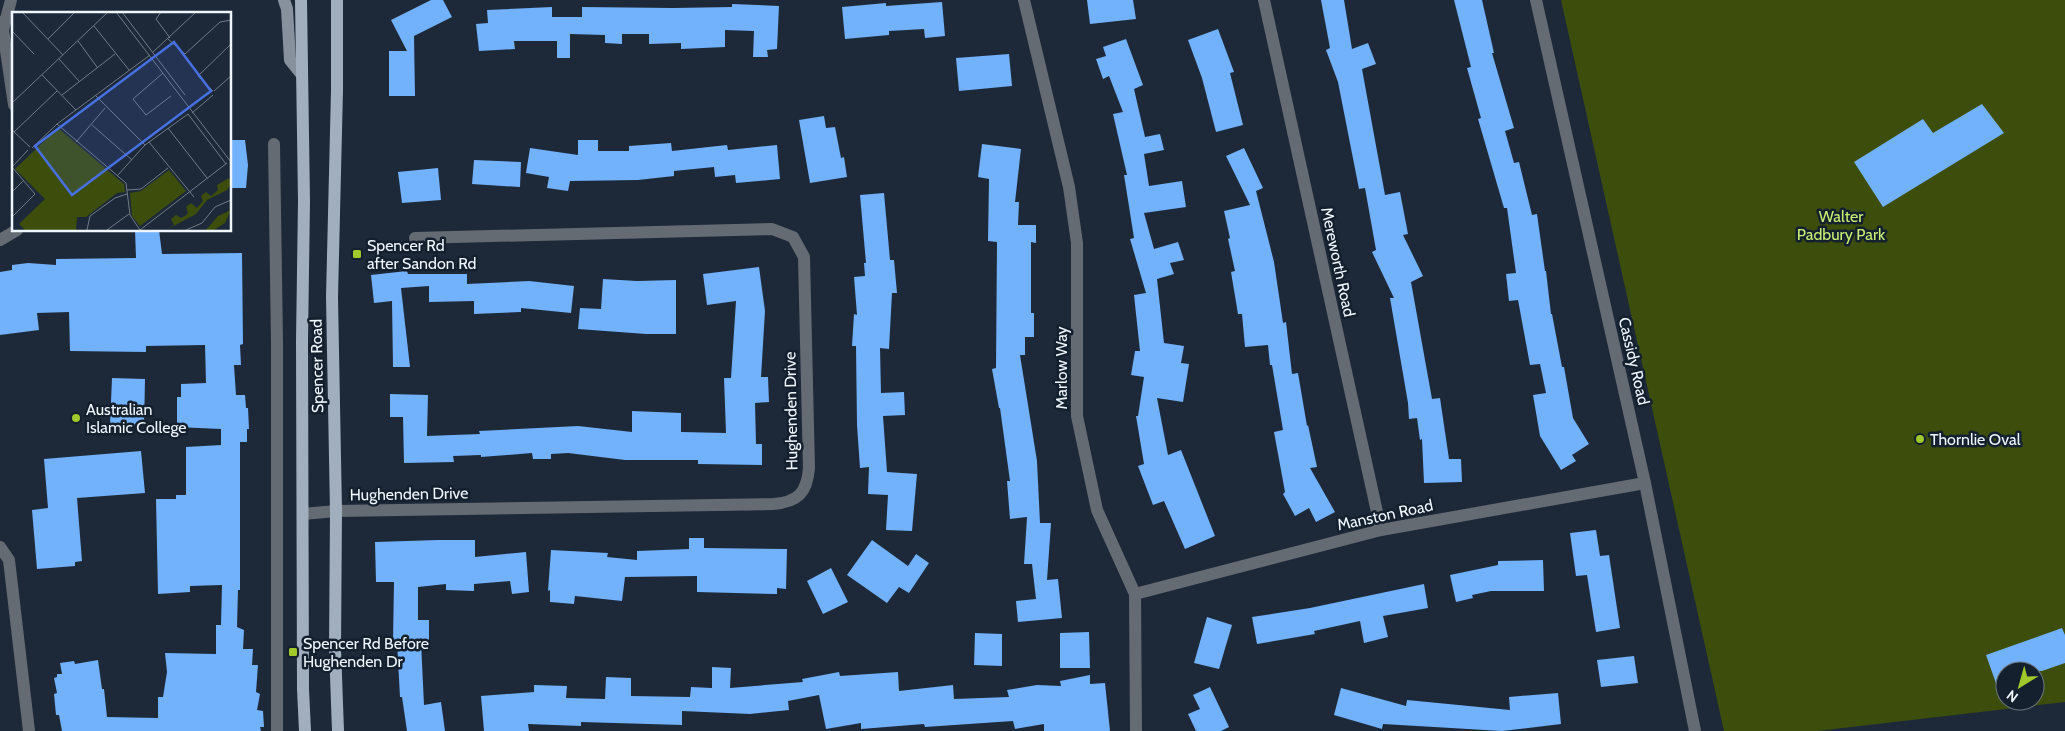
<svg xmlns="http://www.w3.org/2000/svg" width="2065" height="731" font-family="Cabin,sans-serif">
<rect width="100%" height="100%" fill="#1d2939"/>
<!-- green -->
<path fill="#3d4e0c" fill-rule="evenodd" d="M1561 0H2065V702L1817 731H1724ZM2005 671H2035V701H2005Z"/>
<!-- building -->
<g fill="#72b1fb">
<path d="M431 0H443L452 17 414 36 415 96H389V51H407L391 20Z"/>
<path d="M1087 0H1133L1136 19 1090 24Z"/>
<path d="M1321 0H1344L1352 49 1368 43 1376 64 1362 69 1385 195 1400 192 1408 234 1403 235 1423 276 1411 282 1432 399 1440 398 1449 459H1461L1462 482 1424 483 1422 439 1420 440 1417 418 1409 419 1408 403 1390 298H1394L1372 252 1376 250 1365 188 1359 189 1338 82 1326 50 1330 48Z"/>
<path d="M1454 0H1482L1494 53H1492L1514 128 1505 131 1514 163 1519 162 1532 215 1537 214 1545 271H1546L1551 314H1552L1562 367H1564L1573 418 1589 444 1572 455 1576 461 1561 470 1540 436 1533 395 1546 393 1540 364 1530 365 1518 300 1509 301 1506 274 1516 273 1507 208H1504L1478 119 1481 118 1467 68 1471 67Z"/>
<path d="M942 2 945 36 925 38 924 29 889 31V35L845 39 842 7 886 3V6Z"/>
<path d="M732 4 779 6 777 49 767 50 768 57H753L754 31 725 30V47L681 49V43L649 44V34H622V44L605 43V35L570 34V58H557V41H514L515 49 479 51 476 24 488 23 487 10 552 7V17H582V7L673 8 732 7Z"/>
<path d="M1218 29 1234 72 1230 73 1243 125 1216 132 1202 78 1188 40Z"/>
<path d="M1126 39 1143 85 1134 89 1145 137 1160 134 1164 150 1144 154 1149 186 1182 181 1186 207 1144 213 1154 249 1178 242 1184 260 1170 263 1174 274 1157 279 1164 343 1184 346 1181 363 1189 364 1183 402 1157 398 1168 455 1181 450 1215 536 1185 549 1164 501 1153 505 1138 466 1144 464 1136 416H1138L1144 377 1131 375 1135 351H1140L1134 295 1146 293 1130 239 1134 238 1124 175H1127L1113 114 1123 112 1109 76 1103 79 1096 59 1106 56 1103 47Z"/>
<path d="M1009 54 1012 86 959 91 956 58Z"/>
<path d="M1982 104 2004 133 1883 207 1854 162 1923 119 1933 133Z"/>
<path d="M824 116 826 128 835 127 841 158 844 157 847 177 810 183 799 120Z"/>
<path d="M230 140H245L248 165 246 188H230Z"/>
<path d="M578 140H598V151H629V146L671 143 672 151 727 145 728 150 777 145 780 179 736 183 735 175 715 177 714 167 674 171V176L638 180 570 181 568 191 547 188 549 177 526 173 530 148 578 155Z"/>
<path d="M982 144 1021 149 1015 202H1019L1018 225H1036V243L1031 242V313H1034V337H1025V355H1020L1037 461 1040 523H1051L1047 580 1058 579 1062 618 1018 622 1016 601 1036 599 1032 564H1024L1027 517 1010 519 1007 481H1010L1000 408H999L992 369 996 368 997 242 988 241 989 179 978 177Z"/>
<path d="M1244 148 1263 188 1256 191 1274 262 1283 323 1286 322 1292 374 1298 373 1307 426 1308 425 1317 467 1310 468 1335 512 1316 522 1309 508 1295 516 1283 494 1285 492 1274 432 1283 430 1272 365H1270L1268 345 1245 347 1242 314H1238L1231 272 1235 271 1228 239 1230 238 1224 211 1250 205 1226 156Z"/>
<path d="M474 160 521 162 520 187 472 184Z"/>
<path d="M438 168 441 200 402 203 398 172Z"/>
<path d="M884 193 890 260H894L897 293H892L889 349 880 348 881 393 904 392 905 415 883 416 887 472 917 474 912 531 886 530 888 495 868 494 869 467 860 468 857 425 856 346H852L854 314 857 315 854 277 865 276 864 263H866L860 195Z"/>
<path d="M135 230H159L162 254 242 253 243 344 240 345 241 365H234L236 395H245L246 408H248L249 429H247V442H240V590H238L237 627 244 630 243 649H253L252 665H258L256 692 260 694 257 710 263 711 264 727H260L261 731H62L59 715H56L54 694 57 693 54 678 57 677V674H62L60 663 74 661 75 664 98 660 102 689H104L107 717 158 718V697H163L167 672 165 653 216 654V625H221L222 585 190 586V592L158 594 156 499H176V495H186V447L221 445V429L177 427V397H181V384L206 383 205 345 146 346V352L70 351 69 312 37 313 39 330 0 335V272L12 270V265L28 263 56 265V259L136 258Z"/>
<path d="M759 267 765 311 761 377H768L769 402 755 403 756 444H762V465L698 464V460H625L568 453 551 454V459H533L532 453 481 457V455L453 456 454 462 404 463 403 417H390V394L428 395 427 436 480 434 479 431 578 426 632 432V411L681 413V432L726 433 724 378H731L736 301 707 305 703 274Z"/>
<path d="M407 271 408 274H467V284L529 281 574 286 571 313 521 308V312L474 314V301L429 302V286L401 288 410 367H393L392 301 374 303 371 275Z"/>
<path d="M603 279 637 281 676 280V334H646L578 329 580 308 601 309Z"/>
<path d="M112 378 145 379 144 426 110 425Z"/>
<path d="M141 451 145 493 77 498 82 561 75 562V566L37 569 32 510 48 508 44 459Z"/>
<path d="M1596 530 1600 556 1609 555 1620 628 1596 632 1587 575 1576 576 1570 533Z"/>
<path d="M689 538H704V548L787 549 786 589 777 588V594L697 592V576L625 577 622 601 575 596 574 604 550 602V590L548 591 551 550 608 553 607 557 637 560V551L689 549Z"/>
<path d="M438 540H475V557L526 552 529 592 512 594 510 581 474 584V591L446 590V584L418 587V620H429V642H421L424 705 441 702 445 731H407L402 697H400L397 641H393L394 582H376L375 542Z"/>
<path d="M872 540 908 566 916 554 929 563 909 593 899 587 887 603 847 575Z"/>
<path d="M1543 560 1544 591H1491L1472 595 1473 598 1456 602 1450 575 1498 565V561Z"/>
<path d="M831 568 848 602 823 614 807 581Z"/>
<path d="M1424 584 1428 608 1383 616 1388 637 1364 643 1360 621 1314 631 1315 634 1257 644 1252 617 1310 608Z"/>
<path d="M1207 617 1232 625 1219 669 1194 663Z"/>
<path d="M2062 628 2065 635V663L2042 671H2005V703H2003L1986 655Z"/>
<path d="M1089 632 1090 668H1060V633Z"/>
<path d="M975 633 1002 634V666L974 665Z"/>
<path d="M1634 656 1638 683 1601 687 1597 660Z"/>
<path d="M712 667 731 668 730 688 803 682 802 679 839 672 840 676 898 672 899 691 953 685 954 699 1009 697 1007 690 1037 685 1061 686 1060 681 1090 675V684L1105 683 1110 731H1044V724L1015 729 1013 721 925 727 924 724 861 729V723L826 729 819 695 788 701 789 710 750 714 682 711V725L581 722V726L528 724 529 731H484L481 696 534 692V685L567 686 566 698 605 699 606 677 631 678V696L690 697 691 687 712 688Z"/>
<path d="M1210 687 1229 727 1221 731H1196L1188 714 1200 709 1193 695Z"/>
<path d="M1341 688 1406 706 1407 700 1510 710 1509 697 1558 693 1561 724 1502 731 1383 724 1382 729 1334 715Z"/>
</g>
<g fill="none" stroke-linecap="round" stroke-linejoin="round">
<!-- minor -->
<g stroke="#656b73" stroke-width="12">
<path d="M1024 0 1069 187 1077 243V416L1097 510 1135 594 1136 731"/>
<path d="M1264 0 1381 530"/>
<path d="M0 22 3 30 14 105"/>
<path d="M3 30 11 0"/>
<path d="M274 144 277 342V731"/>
<path d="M0 240 17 230"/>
<path d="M303 514 336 511 773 504C798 502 807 493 809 468L804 257 793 237 772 229 415 238"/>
<path d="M0 547 9 560 29 731"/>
<path d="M1135 594 1381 530 1645 483"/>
</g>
<!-- tertiary -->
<path stroke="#656b73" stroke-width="12" d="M1536 0 1645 483 1695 731"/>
<!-- secondary -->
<path stroke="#86919d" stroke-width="12" d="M284 0 287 9 290 60 302 75"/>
<!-- primary -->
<g stroke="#a0aebe" stroke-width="12">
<path d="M301 0 304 201 302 341 303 689 305 731"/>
<path d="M337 0V90L332 297 336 511 335 648 338 731"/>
</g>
</g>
<!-- markers -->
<g fill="#a0c92b" stroke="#14202e" stroke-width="2">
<rect x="352" y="249" width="10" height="10" rx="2.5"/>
<circle cx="76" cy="418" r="5"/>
<circle cx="1920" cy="439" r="5"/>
<rect x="288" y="647" width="10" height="10" rx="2.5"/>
</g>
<g text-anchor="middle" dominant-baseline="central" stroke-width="5" stroke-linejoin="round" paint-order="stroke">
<!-- park labels -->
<g font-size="16" fill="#c8ee73" stroke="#14202e">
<text x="1841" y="216">Walter<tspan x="1841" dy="18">Padbury Park</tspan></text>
</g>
<!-- poi labels -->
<g font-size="16" fill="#eff6fe" stroke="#14202e" text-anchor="start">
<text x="367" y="245">Spencer Rd<tspan x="367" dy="18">after Sandon Rd</tspan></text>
<text x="86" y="409">Australian<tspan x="86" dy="18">Islamic College</tspan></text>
<text x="1930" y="439">Thornlie Oval</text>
<text x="303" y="643">Spencer Rd Before<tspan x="303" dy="18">Hughenden Dr</tspan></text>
</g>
<!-- street labels -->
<g font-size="16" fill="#eff6fe" stroke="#14202e">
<text transform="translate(1338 262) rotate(78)">Mereworth Road</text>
<text transform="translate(1634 361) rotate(77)">Cassidy Road</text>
<text transform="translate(317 366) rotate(-91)">Spencer Road</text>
<text transform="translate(1061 368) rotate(-90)">Marlow Way</text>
<text transform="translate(791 411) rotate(-91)">Hughenden Drive</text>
<text transform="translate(409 494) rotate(-1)">Hughenden Drive</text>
<text transform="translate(1385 515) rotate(-12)">Manston Road</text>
</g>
</g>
<!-- overview -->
<g transform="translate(12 12)">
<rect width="219" height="219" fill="#1d2939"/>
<path d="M46 116 112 172 113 180 105 181 74 205H65L64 218H13L7 212 33 187 3 157ZM157 158 174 179 128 214 120 204 118 181 129 179ZM217 166 219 172 215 178 195 188 184 202 154 218 162 213 159 207 164 203 169 206 173 204 176 201 174 195 179 191 185 196 191 189 189 184 194 180 199 184 206 178 205 173ZM219 198 213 211 202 218H194L206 204Z" fill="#3d4e0c"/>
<path fill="none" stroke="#717b88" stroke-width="1" d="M10 0 51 43M104 0 219 150M110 0 173 83M149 0 144 7 158 26M82 14 117 58M0 19 22 42M36 27 63 0M156 27 173 42 208 10 219 8M66 29 85 55M141 40 184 0M47 47 67 69M151 61 121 87 134 103 159 84M30 63 64 98M201 79 186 64 219 32M202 79 219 64M50 83 103 42M84 84 133 133M0 91 96 0M180 101 201 83M45 112 114 171 118 203 128 218M80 113 120 148M156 116 195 166M0 118 18 135M2 120 45 79M64 130 93 96M137 130 182 185M20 136 45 112 138 43M0 155 23 182 0 205M0 155 16 138M105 164 133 133 176 102 214 152M115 178 129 177 156 156M0 180 11 169M75 218 78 204 103 186 115 182M95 218 117 202M128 218 215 151M174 218 190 211 203 195 219 188"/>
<path fill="#4770e0" fill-opacity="0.15" stroke="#4770e0" stroke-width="2.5" d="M162 30 199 79 60 183 23 134Z"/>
<rect width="219" height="219" fill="none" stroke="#eff6fe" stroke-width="2.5"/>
</g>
<!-- north arrow -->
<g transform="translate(2020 686) rotate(217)"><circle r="24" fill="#14202e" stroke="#6c7681"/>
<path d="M0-4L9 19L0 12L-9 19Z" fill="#a0c92b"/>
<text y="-8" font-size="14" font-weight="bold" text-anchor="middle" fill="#eff6fe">N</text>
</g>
</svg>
